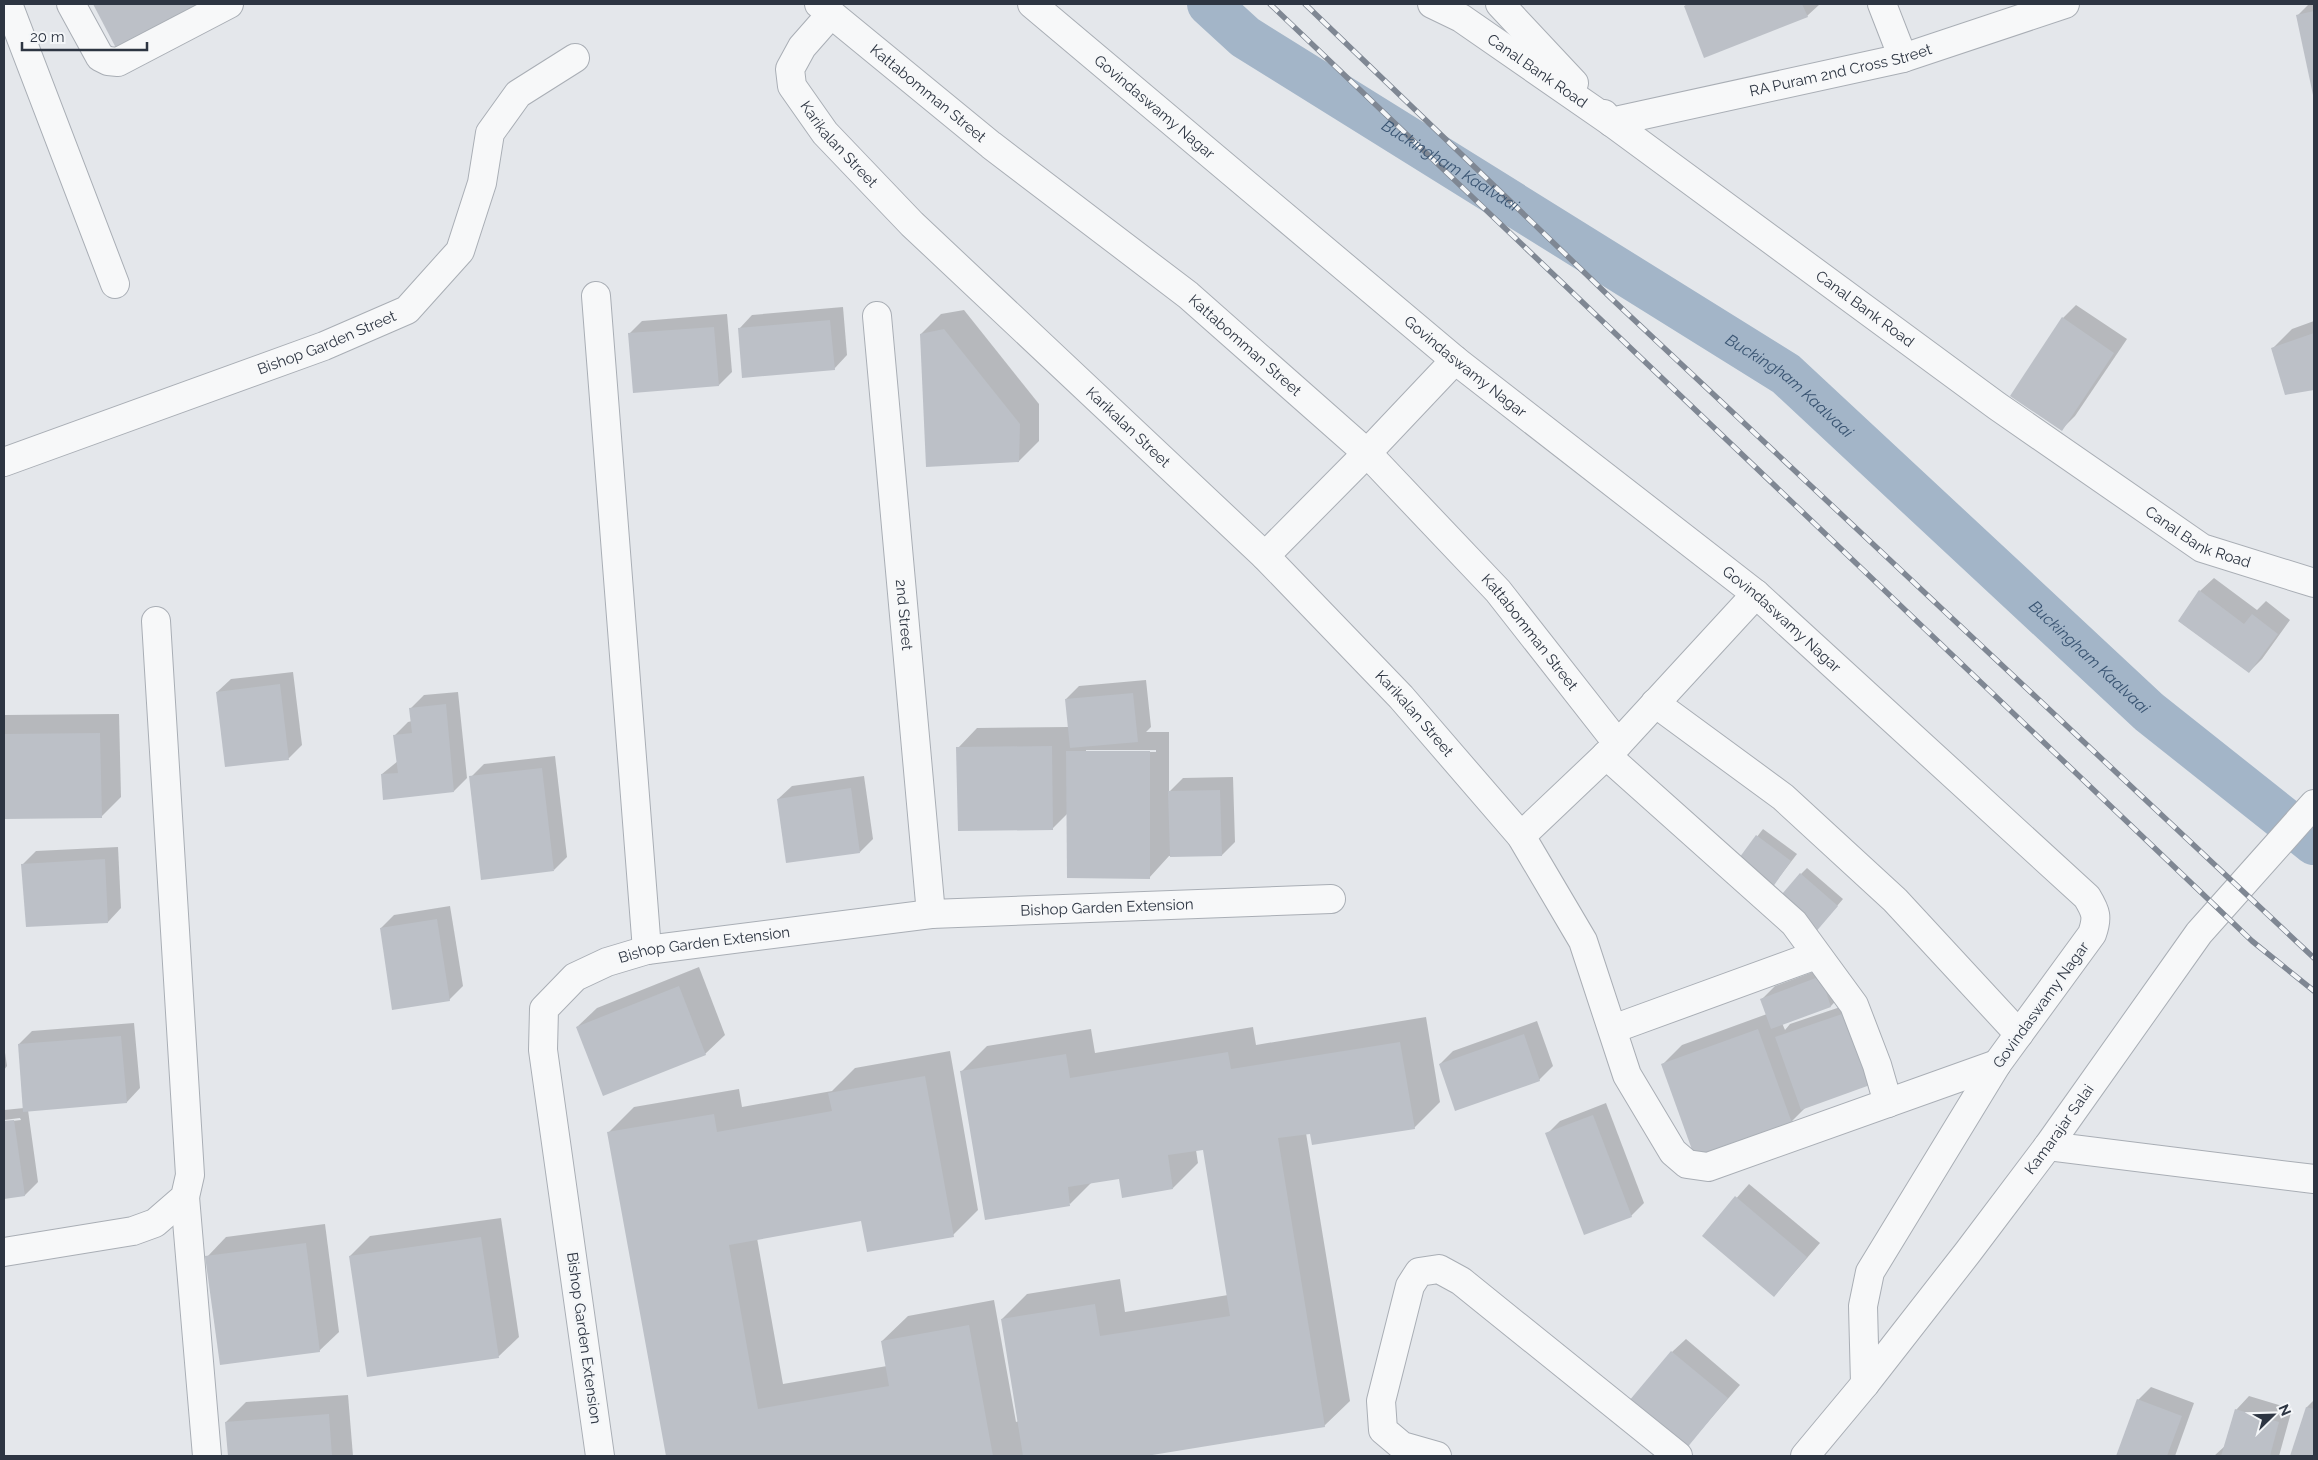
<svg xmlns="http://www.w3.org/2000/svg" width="2318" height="1460" font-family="Raleway,sans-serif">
<rect width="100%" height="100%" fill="#e4e7eb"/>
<!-- shadow -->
<g fill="#0003" fill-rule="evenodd">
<path d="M95 4H200L116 46Z"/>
<path d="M1687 4H1820L1807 16 1685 6Z"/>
<path d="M2309 4H2314V93L2297 16Z"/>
<path d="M2076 305 2127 339 2075 416 2062 429 2063 318Z"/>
<path d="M843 307 847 355 834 369 739 329 752 315Z"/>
<path d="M964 310 1039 404V441L1019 461 921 334 941 314Z"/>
<path d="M727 314 732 372 719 385 629 334 642 321Z"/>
<path d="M2314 321V389L2286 393 2272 349 2292 329Z"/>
<path d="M2214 578 2257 610 2266 601 2290 620 2262 659 2249 672 2179 621 2200 591Z"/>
<path d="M293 672 302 745 289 758 226 766 217 692 231 679Z"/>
<path d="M1146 680 1151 727 1146 732H1169V792L1183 778 1233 777 1235 842 1222 855 1169 856 1149 878 1068 813 1053 828 958 748 977 728 1069 727 1066 699 1079 686ZM1086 750H1156V752H1086Z"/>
<path d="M458 692 467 778 454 791 382 774 398 761 395 735 408 722 412 721 411 708 424 695Z"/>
<path d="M119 714 121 797 102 816 4 818V715Z"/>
<path d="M555 756 567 857 554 870 471 777 484 764Z"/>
<path d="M864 776 873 839 860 852 778 799 792 786Z"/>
<path d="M1763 829 1797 854 1770 889 1736 864Z"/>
<path d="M118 847 121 908 108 922 23 864 36 851Z"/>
<path d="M1807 868 1843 899 1820 926 1801 874Z"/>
<path d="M450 906 463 986 449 1000 381 928 394 915Z"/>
<path d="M1834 964 1844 992 1831 1006 1782 1023 1785 1030 1790 1024 1858 1001 1806 1107 1791 1122 1662 1065 1682 1045 1767 1014 1762 999 1775 986Z"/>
<path d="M699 967 725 1035 705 1054 577 1027 597 1008Z"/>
<path d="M1426 1017 1440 1102 1414 1128 1306 1133 1350 1401 1324 1426 1139 1456H668L609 1132 634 1107 739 1089 742 1107 832 1091 855 1068 950 1051 978 1210 953 1235 862 1220 757 1238 783 1384 887 1366 882 1341 908 1316 994 1300 1016 1422 1019 1421 1002 1319 1027 1294 1120 1279 1125 1312 1228 1295 1204 1148 1196 1150 1198 1163 1173 1188 1120 1177 1092 1182 1070 1204 962 1071 987 1046 1091 1029 1095 1053 1253 1027 1256 1045Z"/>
<path d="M1537 1021 1553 1066 1539 1080 1440 1064 1453 1051Z"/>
<path d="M134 1023 140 1088 127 1102 28 1110 38 1182 25 1195 4 1198V1122L21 1120 20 1118 4 1120V1110L24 1108 19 1044 32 1031Z"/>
<path d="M4 1046 7 1066 4 1070Z"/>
<path d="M1606 1103 1644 1203 1631 1216 1547 1134 1560 1121Z"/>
<path d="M1749 1184 1820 1243 1774 1296 1703 1236Z"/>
<path d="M501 1218 519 1337 499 1356 368 1376 350 1256 370 1236Z"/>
<path d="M325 1224 339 1332 319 1351 207 1257 226 1237Z"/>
<path d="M1686 1339 1740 1385 1686 1447 1672 1352Z"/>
<path d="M2151 1387 2194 1403 2175 1456H2117L2138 1400Z"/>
<path d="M348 1395 353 1456H229L226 1422 246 1402Z"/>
<path d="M2249 1396 2292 1409 2279 1456H2214L2225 1446 2236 1410Z"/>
<path d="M2314 1400V1456H2292L2307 1407Z"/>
</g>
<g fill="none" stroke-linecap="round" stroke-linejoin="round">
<!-- canal -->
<path stroke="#a3b5c8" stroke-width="44" id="s1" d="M1209 4 1245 37 1786 374 2149 712 2314 843"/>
</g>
<!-- building -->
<g fill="#bcc0c7">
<path d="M93 4H203L116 48Z"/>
<path d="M1689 4H1802L1808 17 1704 58 1684 6Z"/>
<path d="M2314 11V95H2313L2296 15Z"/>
<path d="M2062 317 2114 353 2062 431 2010 396Z"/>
<path d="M830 320 835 370 742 378 738 328Z"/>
<path d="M714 327 719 386 633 393 628 333Z"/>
<path d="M944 329 1020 424 1019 462 926 467 920 334Z"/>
<path d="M2314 333V390L2285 395 2271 348Z"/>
<path d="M2199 590 2244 624 2252 614 2278 634 2249 673 2178 621Z"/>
<path d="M280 684 289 760 225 767 216 692Z"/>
<path d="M1133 693 1138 742 1070 748 1065 699Z"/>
<path d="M446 704 454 792 383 800 381 774 398 773 393 735 412 733 409 708Z"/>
<path d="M100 733 102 818 4 819V734Z"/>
<path d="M1052 746 1053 830 958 831 956 747Z"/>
<path d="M1066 751H1150V879L1067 878Z"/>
<path d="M542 768 554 871 481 880 469 776Z"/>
<path d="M851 788 860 853 786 863 777 799Z"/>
<path d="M1220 790 1222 856 1170 857 1168 791Z"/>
<path d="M1756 835 1791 861 1770 891 1734 865Z"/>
<path d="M105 859 108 923 26 927 21 864Z"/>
<path d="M1800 873 1838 906 1814 934 1776 901Z"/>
<path d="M437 919 450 1001 392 1010 380 928Z"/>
<path d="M1821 976 1831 1007 1771 1029 1760 999Z"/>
<path d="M679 986 706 1055 603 1096 576 1027Z"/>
<path d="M1845 1013 1870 1085 1801 1110 1775 1037Z"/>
<path d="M1758 1029 1792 1123 1695 1158 1661 1064Z"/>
<path d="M1524 1034 1540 1081 1455 1111 1439 1064Z"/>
<path d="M121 1036 127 1103 23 1112 18 1044Z"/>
<path d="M1400 1042 1415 1129 1312 1145 1310 1134 1278 1138 1325 1427 1146 1456H1023L1001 1319 1095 1304 1100 1336 1230 1316 1203 1150 1168 1155 1173 1189 1122 1198 1119 1179 1068 1187 1070 1206 985 1220 960 1071 1066 1054 1070 1078 1228 1052 1231 1069Z"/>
<path d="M925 1076 954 1237 867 1252 861 1221 729 1245 758 1409 889 1386 881 1341 969 1325 993 1456H666L607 1132 714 1114 717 1132 832 1111 828 1093Z"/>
<path d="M1593 1115 1632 1217 1584 1235 1545 1133Z"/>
<path d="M14 1120 25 1196 4 1199V1121Z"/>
<path d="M1735 1196 1807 1257 1774 1297 1702 1236Z"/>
<path d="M481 1237 499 1358 367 1377 349 1256Z"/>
<path d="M306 1243 320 1352 220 1365 205 1256Z"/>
<path d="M1671 1351 1728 1398 1686 1449 1629 1401Z"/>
<path d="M2137 1399 2182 1416 2167 1456H2116Z"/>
<path d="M2306 1407 2314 1409V1456H2290Z"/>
<path d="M2235 1409 2279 1422 2270 1456H2221Z"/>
<path d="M329 1414 332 1456H228L225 1422Z"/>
</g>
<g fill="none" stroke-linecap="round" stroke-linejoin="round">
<!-- minor casing -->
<g stroke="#a9aeb5" stroke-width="30">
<g id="minor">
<path d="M8 4 115 284"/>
<path d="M71 4 100 57 108 61 118 62 229 4"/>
<path id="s2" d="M819 4 991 145 1188 295 1367 453 1498 591 1618 744"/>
<path id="s3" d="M1032 4 1455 360 1756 594 2087 897C2096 912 2098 917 2092 934L1997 1064 1870 1272 1863 1306 1865 1384"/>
<path id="s4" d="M1432 4 1461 18 1611 122 1997 406 2202 548 2314 583"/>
<path d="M1500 4 1574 83"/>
<path d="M1882 4 1903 58"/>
<path id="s5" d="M831 14 802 47 790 69 792 86 825 133 912 224 1265 556 1401 697 1521 836 1583 941 1627 1075 1673 1152 1687 1164 1708 1167 1997 1064"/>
<path id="s6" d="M1604 114 1611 122 1903 58 2065 4"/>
<path d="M596 296 647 950"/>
<path id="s7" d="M877 316 931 914"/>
<path id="s8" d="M4 462 324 346 407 310 460 251 482 183 490 133 518 94 575 58"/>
<path d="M1265 556 1367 453 1455 360"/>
<path d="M1655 703 1783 797 1895 900 2019 1034"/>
<path d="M1606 755 1794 923 1854 1005 1877 1065 1888 1103"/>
<path d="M1521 836 1618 744 1756 594"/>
<path d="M1613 1029 1816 955"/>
<path d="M2048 1146 2314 1179"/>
<path d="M185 1197 207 1456"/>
<path d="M4 1252 133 1231 155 1223 185 1197 190 1175 156 621"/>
<path id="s9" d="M600 1456 543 1050 544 1009 575 977 607 962 647 950 931 914 1331 899"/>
<path d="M1437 1456 1402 1446 1383 1430 1381 1401 1410 1286 1419 1272 1439 1269 1461 1281 1678 1456"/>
<path id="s10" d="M1805 1456 1865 1384 1968 1252 2048 1146 2199 933 2314 804"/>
</g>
</g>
<!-- minor -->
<use href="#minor" stroke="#f7f8f9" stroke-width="28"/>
<!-- rail casing -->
<g stroke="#7f8793" stroke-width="5.5">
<g id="rail">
<path d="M1270 4 2252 941 2314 991"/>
<path d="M1305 4 1614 301 2314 958"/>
</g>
</g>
<!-- rail -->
<use href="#rail" stroke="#f4f6f8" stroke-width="4" stroke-dasharray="11" stroke-linecap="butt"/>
</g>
<g text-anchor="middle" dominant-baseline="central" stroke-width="5" stroke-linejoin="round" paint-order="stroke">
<!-- street labels -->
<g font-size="15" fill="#2d3542" stroke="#f4f6f8">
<text stroke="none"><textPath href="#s6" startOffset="246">RA Puram 2nd Cross Street</textPath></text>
<text stroke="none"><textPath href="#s4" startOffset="125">Canal Bank Road</textPath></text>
<text stroke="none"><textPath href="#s2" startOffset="141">Kattabomman Street</textPath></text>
<text stroke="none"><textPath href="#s3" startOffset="160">Govindaswamy Nagar</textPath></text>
<text stroke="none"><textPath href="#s5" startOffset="161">Karikalan Street</textPath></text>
<text stroke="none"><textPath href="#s4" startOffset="530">Canal Bank Road</textPath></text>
<text stroke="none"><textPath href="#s8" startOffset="344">Bishop Garden Street</textPath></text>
<text stroke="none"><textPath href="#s2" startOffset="546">Kattabomman Street</textPath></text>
<text stroke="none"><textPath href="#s3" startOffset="565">Govindaswamy Nagar</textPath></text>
<text stroke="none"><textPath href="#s5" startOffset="566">Karikalan Street</textPath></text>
<text stroke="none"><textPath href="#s4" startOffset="935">Canal Bank Road</textPath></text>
<text stroke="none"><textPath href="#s7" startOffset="300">2nd Street</textPath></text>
<text stroke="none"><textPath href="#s3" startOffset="970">Govindaswamy Nagar</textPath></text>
<text stroke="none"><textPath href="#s2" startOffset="951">Kattabomman Street</textPath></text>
<text stroke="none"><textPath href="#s5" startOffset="971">Karikalan Street</textPath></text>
<text stroke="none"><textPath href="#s9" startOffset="1035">Bishop Garden Extension</textPath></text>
<text stroke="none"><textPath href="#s9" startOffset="630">Bishop Garden Extension</textPath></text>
<text transform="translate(2041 1005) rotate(-54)">Govindaswamy Nagar</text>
<text stroke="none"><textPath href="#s10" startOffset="414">Kamarajar Salai</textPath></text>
<text transform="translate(584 1338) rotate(82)">Bishop Garden Extension</text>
</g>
<!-- water labels -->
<g font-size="16" font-style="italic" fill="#3a5573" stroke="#f4f6f8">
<text stroke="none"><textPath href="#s1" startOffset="291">Buckingham Kaalvaai</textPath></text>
<text stroke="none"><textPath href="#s1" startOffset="696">Buckingham Kaalvaai</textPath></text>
<text stroke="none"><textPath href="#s1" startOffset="1101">Buckingham Kaalvaai</textPath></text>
</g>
</g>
<!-- border -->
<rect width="2318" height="1460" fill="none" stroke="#2d3542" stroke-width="10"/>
<!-- north arrow -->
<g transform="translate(2273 1415) rotate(67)" stroke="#f4f6f8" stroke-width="4" paint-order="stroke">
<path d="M0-4L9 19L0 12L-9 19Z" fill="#2d3542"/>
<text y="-8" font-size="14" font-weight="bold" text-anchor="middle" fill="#2d3542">N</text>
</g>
<!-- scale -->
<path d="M22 42v8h125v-8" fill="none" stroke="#2d3542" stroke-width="2.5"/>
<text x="30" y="42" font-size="15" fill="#2d3542" stroke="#f4f6f8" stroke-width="4" paint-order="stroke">20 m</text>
</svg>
